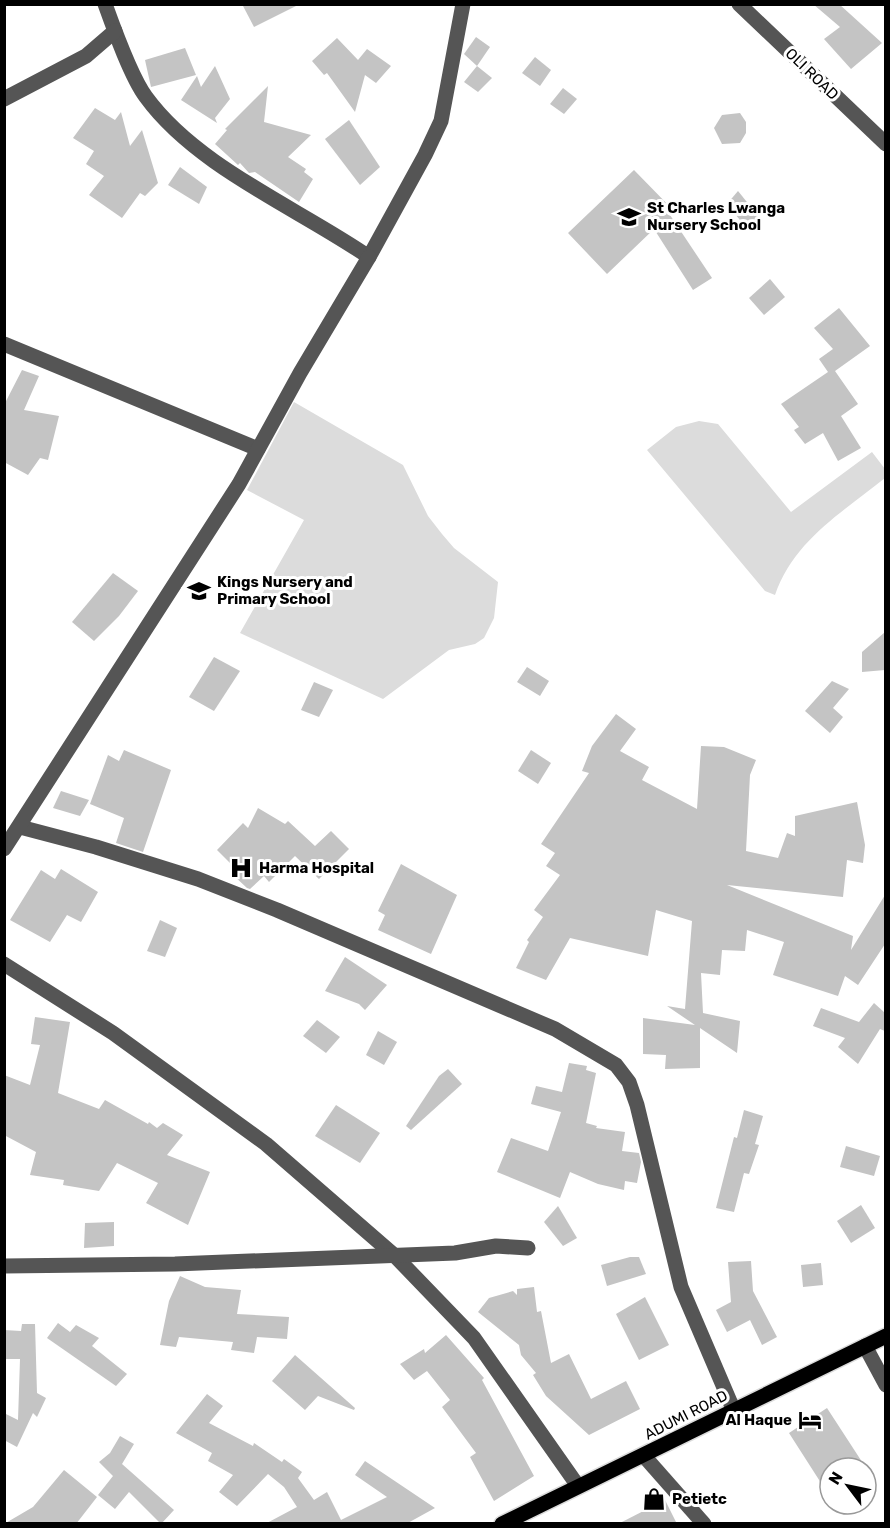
<svg xmlns="http://www.w3.org/2000/svg" width="890" height="1528" font-family="Rubik,sans-serif">
<rect width="100%" height="100%" fill="#fff"/>
<!-- green -->
<g fill="#dcdcdc">
<path d="M294 402 403 465 428 516 442 534 454 548 498 582 494 618 484 638 475 644 449 650 383 699 240 633 304 520 247 490Z"/>
<path d="M699 421 718 424 791 512 872 452 885 469V478C843 512 794 540 775 595L765 591 647 450 676 427Z"/>
</g>
<!-- building -->
<g fill="#c4c4c4">
<path d="M242 4H300L254 27Z"/>
<path d="M813 4H839L882 43 851 69 824 39 840 27Z"/>
<path d="M476 37 490 47 477 66 464 54Z"/>
<path d="M337 38 358 60 367 49 391 66 376 83 365 75 355 112 327 73 324 75 312 61Z"/>
<path d="M185 48 196 75 151 87 145 60Z"/>
<path d="M535 57 551 70 540 86 522 73Z"/>
<path d="M215 66 230 99 215 118 217 123 181 100 197 76 201 87Z"/>
<path d="M477 66 492 78 478 92 464 82Z"/>
<path d="M268 86 264 122 311 135 288 157 306 169 304 172 313 179 299 202 255 172 249 173 240 163 238 165 215 144 227 130 225 129Z"/>
<path d="M563 88 577 99 564 114 550 104Z"/>
<path d="M95 108 115 120 121 112 130 146 142 130 158 183 145 196 140 193 122 218 89 195 104 176 86 164 94 151 73 138Z"/>
<path d="M740 113 746 122V133L740 143 722 144 714 128 722 115Z"/>
<path d="M349 120 380 167 360 185 325 139Z"/>
<path d="M180 167 207 187 199 204 168 185Z"/>
<path d="M634 170 674 211 670 215 712 278 693 290 654 229 607 274 568 233Z"/>
<path d="M738 191 759 217 748 230 727 204Z"/>
<path d="M770 279 785 297 764 315 749 298Z"/>
<path d="M839 308 870 346 835 371 858 404 841 416 861 448 838 461 823 433 805 444 794 430 799 427 781 404 828 372 819 359 833 349 814 328Z"/>
<path d="M22 370 39 376 24 410 59 416 48 460 40 458 28 475 4 462V405Z"/>
<path d="M113 573 138 591 119 616 94 641 72 622Z"/>
<path d="M885 632V670L862 672V652Z"/>
<path d="M214 657 240 671 214 711 189 697Z"/>
<path d="M527 667 549 681 540 696 517 682Z"/>
<path d="M832 681 849 689 833 708 843 717 830 733 805 711Z"/>
<path d="M314 682 333 690 319 717 301 710Z"/>
<path d="M616 714 636 729 620 751 649 767 642 780 697 809 701 746 724 747 756 760 750 775 746 851 778 858 787 833 795 836V816L857 802 865 845 863 863 847 860 843 897 727 885 853 936 851 950 885 895V944L858 985 845 976 838 996 773 975 784 942 747 930 745 951 722 950 720 975 701 973 703 1013 740 1021 737 1053 700 1028V1068L665 1069 666 1055 643 1054V1018L695 1025 667 1006 685 1009 692 921 656 910 648 956 570 938 546 980 516 968 529 942 527 940 543 917 534 910 560 875 546 866 555 853 541 844 589 773 582 771 592 746Z"/>
<path d="M124 750 171 770 143 852 116 843 124 818 90 804 108 755 119 761Z"/>
<path d="M531 750 551 763 538 784 518 771Z"/>
<path d="M61 791 89 800 80 816 53 808Z"/>
<path d="M258 808 285 824 288 821 315 846 331 831 349 849 319 879 295 856 269 882 264 876 250 889 247 888 233 875 237 870 217 850 243 823 248 828Z"/>
<path d="M401 864 457 895 431 954 378 930 385 915 378 911Z"/>
<path d="M61 869 98 892 81 922 67 915 50 942 10 920 41 870 55 879Z"/>
<path d="M160 920 177 928 165 957 147 951Z"/>
<path d="M345 957 387 985 365 1010 359 1004 325 991Z"/>
<path d="M874 1003 885 1013V1031L880 1029 858 1064 838 1047 845 1038 813 1026 821 1008 859 1022Z"/>
<path d="M35 1017 70 1022 58 1093 99 1109 105 1100 148 1124 149 1122 157 1128 163 1123 183 1135 167 1155 210 1172 188 1225 146 1203 158 1183 117 1163 99 1191 63 1185 64 1180 30 1175 36 1152 4 1135V1075L30 1085 40 1045 31 1044Z"/>
<path d="M317 1020 340 1037 326 1053 303 1036Z"/>
<path d="M378 1031 397 1042 384 1065 366 1055Z"/>
<path d="M569 1063 587 1066 586 1070 596 1073 586 1123 597 1126 596 1128 625 1132 622 1151 639 1153 641 1162 637 1183 625 1181 624 1190 598 1184 570 1172 560 1198 497 1172 511 1138 548 1151 561 1112 531 1104 536 1086 562 1092Z"/>
<path d="M448 1069 462 1084 411 1130 406 1126 439 1076Z"/>
<path d="M336 1105 380 1133 360 1163 315 1136Z"/>
<path d="M744 1110 763 1116 755 1144 759 1145 749 1174 744 1173 734 1212 716 1208 734 1137 737 1138Z"/>
<path d="M846 1146 880 1156 874 1176 840 1167Z"/>
<path d="M861 1205 875 1228 851 1243 837 1221Z"/>
<path d="M558 1206 577 1238 563 1246 544 1222Z"/>
<path d="M114 1222V1246L84 1248 85 1223Z"/>
<path d="M630 1257H639L646 1274 607 1286 601 1265Z"/>
<path d="M751 1261 753 1291 777 1337 762 1345 750 1320 727 1332 716 1310 731 1302 728 1262Z"/>
<path d="M821 1263 823 1285 803 1287 801 1265Z"/>
<path d="M180 1276 205 1287 241 1290 237 1314 289 1317 287 1339 257 1337 254 1353 231 1350 233 1342 179 1337 176 1347 160 1345 169 1301Z"/>
<path d="M534 1287 537 1312 541 1311 551 1363 569 1354 591 1399 626 1381 640 1409 589 1435 546 1396 533 1375 536 1373 521 1355 519 1345 478 1312 489 1298 513 1291 517 1295V1289Z"/>
<path d="M645 1297 669 1345 639 1360 616 1314Z"/>
<path d="M58 1323 70 1332 76 1325 99 1338 92 1346 127 1374 116 1386 47 1338Z"/>
<path d="M22 1324H35L37 1393 46 1398 37 1417 33 1413 17 1447 4 1440V1413L18 1420 20 1359H4V1330L21 1331Z"/>
<path d="M446 1335 484 1378 482 1380 534 1476 494 1501 470 1457 476 1453 442 1407 450 1400 427 1371 414 1380 400 1364 424 1349 425 1353Z"/>
<path d="M295 1355 355 1408 354 1410 318 1396 305 1410 272 1381Z"/>
<path d="M207 1394 223 1406 209 1423 253 1446 254 1443 282 1462 284 1459 302 1472 298 1478 314 1500 327 1492 341 1520 387 1497 355 1475 365 1461 435 1508 406 1524H265L297 1507 284 1487 268 1474 237 1506 219 1492 233 1475 208 1461 212 1453 176 1433Z"/>
<path d="M827 1408 866 1468H830V1497L789 1433Z"/>
<path d="M120 1436 134 1444 122 1464 174 1510 161 1524 129 1492 115 1509 98 1495 113 1476 99 1462 110 1453Z"/>
<path d="M64 1470 97 1497 76 1524H4L33 1507Z"/>
<path d="M665 1500 677 1524H618Z"/>
</g>
<g fill="none" stroke-linecap="round" stroke-linejoin="round">
<!-- major casing -->
<g stroke="#dbdbdb" stroke-width="18">
<path id="major" d="M502 1524 886 1336"/>
</g>
<!-- minor -->
<g stroke="#555" stroke-width="15">
<path d="M105 4C114 29 131 77 146 97 197 167 298 208 369 257L425 155 441 121 463 4"/>
<path d="M739 4 886 144"/>
<path d="M4 99 86 56 115 31"/>
<path d="M4 344 258 449"/>
<path d="M20 827 96 847 198 879 277 910 555 1029 616 1065 629 1082 637 1105 681 1287 734 1411"/>
<path d="M4 849 239 484 300 373 369 257"/>
<path d="M4 964 113 1033 266 1144 395 1256 474 1338 578 1486"/>
<path d="M4 1266 175 1264 455 1253 496 1246 528 1248"/>
<path d="M865 1346 886 1385"/>
<path d="M644 1456 704 1524"/>
</g>
<!-- major -->
<use href="#major" stroke="#000" stroke-width="15"/>
</g>
<!-- icons -->
<defs>
<g id="school-bare" transform="scale(1.8)"><path d="M0-5L7-2L0 1L-7-2ZM-4 1L0 2.5L4 1V4Q0 6-4 4Z" fill="#000" stroke="#fff" stroke-width="2.5" paint-order="stroke"/></g>
<g id="hospital-bare" transform="scale(1.8)"><path d="M-5-5h3v3.5h4V-5h3V5h-3V1.5h-4V5h-3Z" fill="#000" stroke="#fff" stroke-width="2.5" paint-order="stroke"/></g>
<g id="hotel-bare" transform="scale(1.8)"><path d="M-6-4.5h1.5V1H6V5H4.5V3h-9V5H-6ZM-4 0a1.8 1.8 0 1 1 3.6 0ZM.5 0V-2.5h3Q6-2.5 6 0Z" fill="#000" stroke="#fff" stroke-width="2.5" paint-order="stroke"/></g>
<g id="shop-bare" transform="scale(1.8)"><path d="M-5-2.5h2.3a2.7 3.5 0 0 1 5.4 0H5L5.5 6h-11ZM-1.5-2.5h3a1.5 2.3 0 0 0-3 0Z" fill="#000" stroke="#fff" stroke-width="2.5" paint-order="stroke"/></g>
</defs>
<g fill-rule="evenodd">
<use href="#school-bare" x="629" y="217"/>
<use href="#school-bare" x="199" y="591"/>
<use href="#hospital-bare" x="241" y="868"/>
<use href="#hotel-bare" x="810" y="1420"/>
<use href="#shop-bare" x="654" y="1499"/>
</g>
<g text-anchor="middle" dominant-baseline="central" stroke-width="6" stroke-linejoin="round" paint-order="stroke">
<!-- street labels -->
<g font-size="15" fill="#000" stroke="#fff">
<text transform="translate(812 74) rotate(44)">OLI ROAD</text>
<text transform="translate(686 1415) rotate(-27)">ADUMI ROAD</text>
</g>
<!-- poi labels -->
<g font-size="15" font-weight="bold" fill="#000" stroke="#fff" text-anchor="start">
<text x="647" y="208">St Charles Lwanga<tspan x="647" dy="17">Nursery School</tspan></text>
<text x="217" y="582">Kings Nursery and<tspan x="217" dy="17">Primary School</tspan></text>
<text x="259" y="868">Harma Hospital</text>
<text x="792" y="1420" text-anchor="end">Al Haque</text>
<text x="672" y="1499">Petietc</text>
</g>
</g>
<!-- border -->
<rect width="890" height="1528" fill="none" stroke="#000000" stroke-width="12"/>
<!-- north arrow -->
<g transform="translate(848 1486) rotate(302)"><circle r="28" fill="#ffffff" stroke="#999999" stroke-width="1.5"/>
<path d="M0-4.5L10 22L0 15L-10 22Z" fill="#000000"/>
<text y="-9" font-size="16" font-weight="bold" text-anchor="middle" fill="#000000">N</text>
</g>
</svg>
